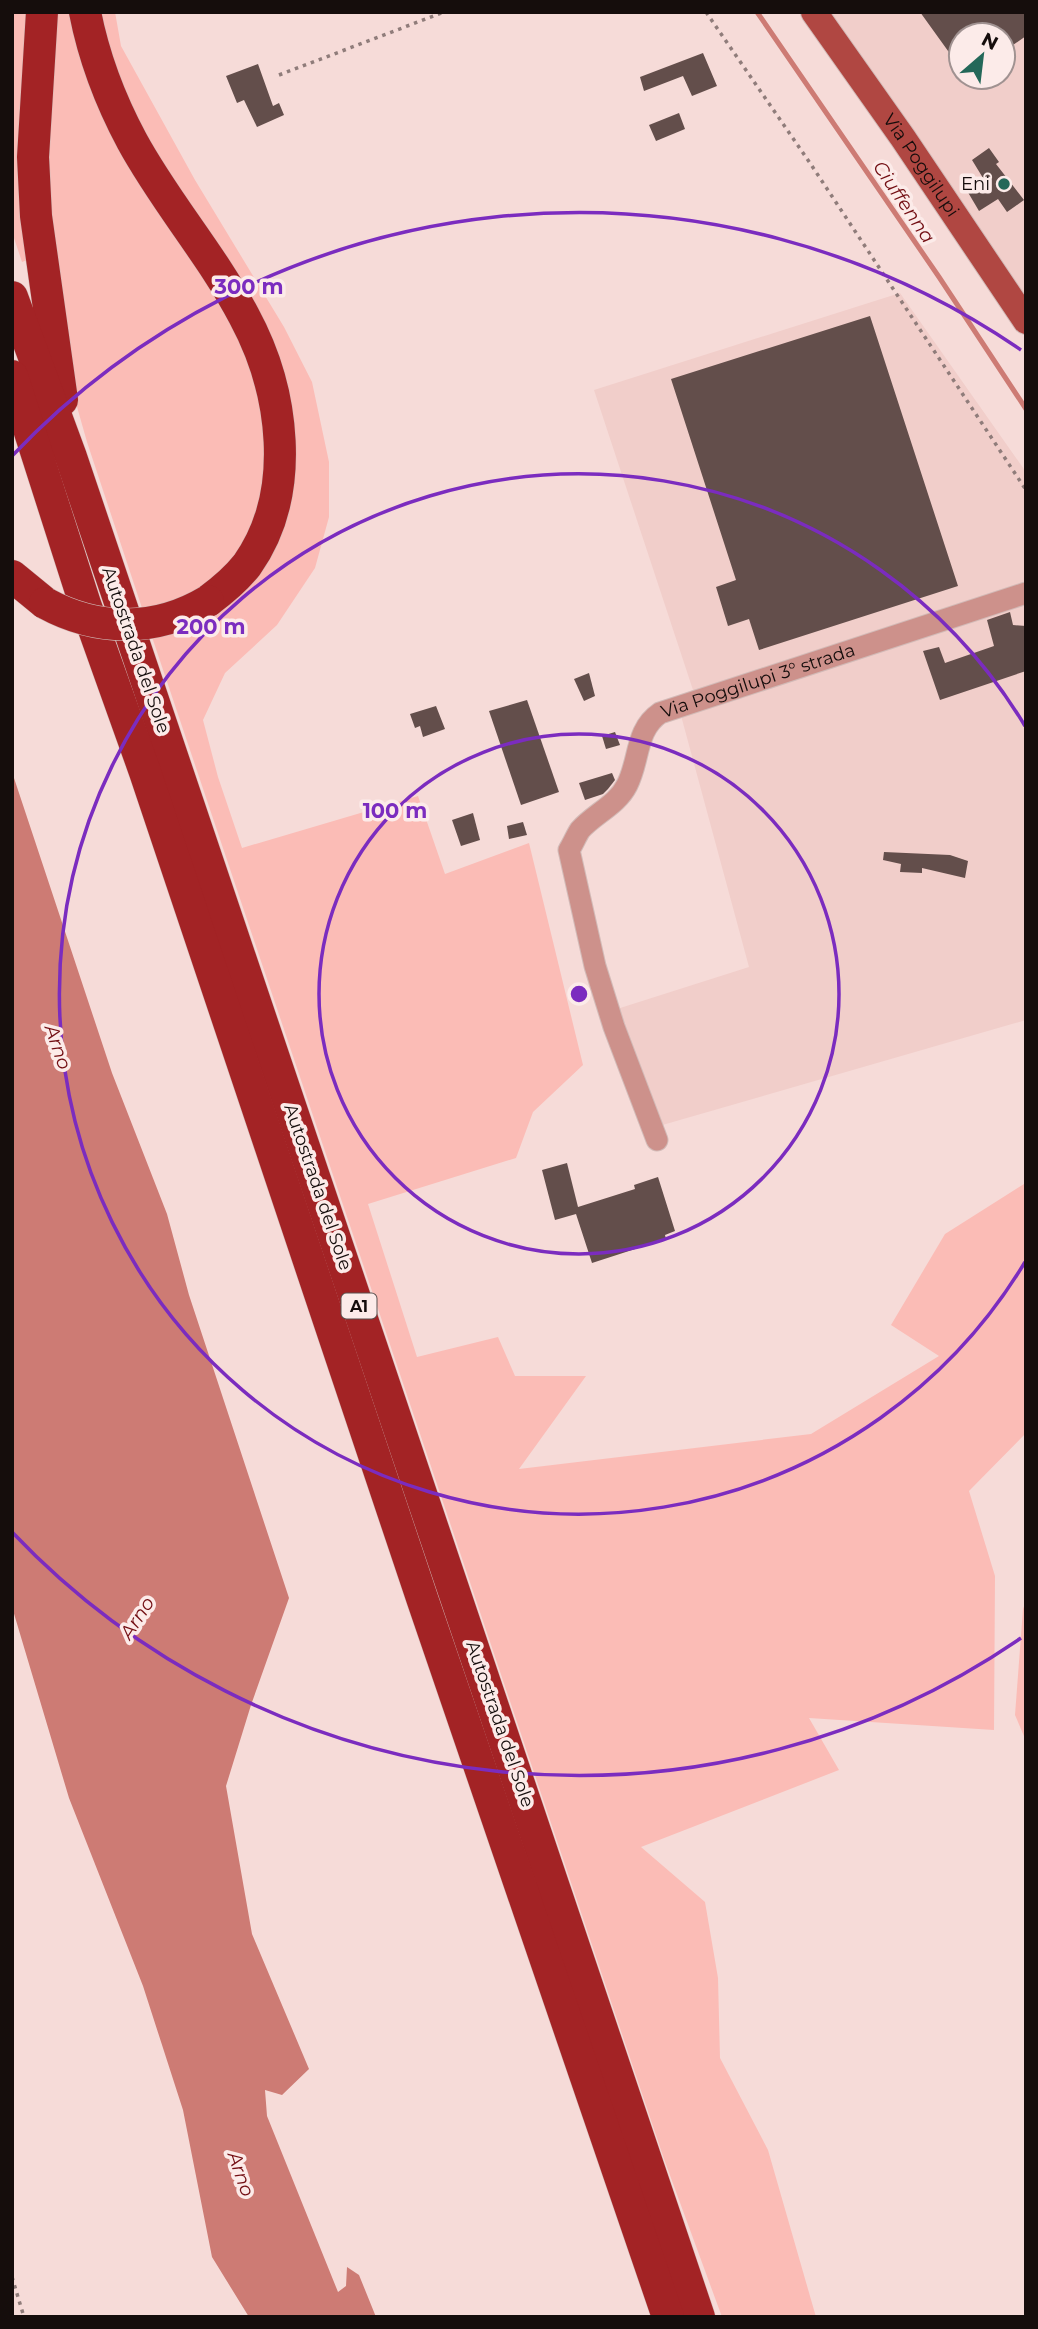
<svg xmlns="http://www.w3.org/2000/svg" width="1038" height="2329" font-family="Montserrat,sans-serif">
<rect width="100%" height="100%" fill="#f6dbd8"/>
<!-- built -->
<g fill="#f1ceca" fill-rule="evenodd">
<path d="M828 12H1026V299ZM961 35H1003V77H961Z"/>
<path d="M900 293 1026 472V1020L659 1126 617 1009 749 967 676 697 693 690 594 390Z"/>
</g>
<!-- green -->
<g fill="#fbbcb6">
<path d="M12 12H30L27 260 22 262 12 232Z"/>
<path d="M51 12H72L145 186 214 296 247 354 264 409 267 486 240 554 211 586 144 614 87 442 62 354 46 233Z"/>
<path d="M90 12H115L121 46 195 180 284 327 312 382 329 462V517L315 568 277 625 225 673 203 720 218 777 242 848 418 796 445 874 529 843 583 1065 533 1112 516 1158 368 1204 417 1357 498 1337 515 1376H586L519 1469 811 1434 939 1356 891 1325 945 1234 1024 1184 1026 1433 969 1491 995 1576 994 1730 809 1718 839 1770 641 1847 705 1902 718 1978 720 2058 768 2150 816 2317H722L664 2159 152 637 189 628 231 598 287 427 119 97Z"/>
<path d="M1026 1601V1741L1015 1715 1023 1609Z"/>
</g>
<!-- water -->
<path fill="#cd7b74" d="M12 772 112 1073 167 1214 189 1295 289 1598 251 1705 226 1786 252 1934 309 2069 282 2095 265 2090 267 2116 338 2292 346 2286 347 2267 359 2275 376 2317H249L212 2257 183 2110 143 1986 69 1798 12 1607Z"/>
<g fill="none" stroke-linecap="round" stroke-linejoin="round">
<!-- stream -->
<path stroke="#cd7b74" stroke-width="5" d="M757 12 939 277 1026 409"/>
</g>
<!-- building -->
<g fill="#634e4b">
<path d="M920 12H1026V36L1003 52V35H961V69Z"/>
<path d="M703 53 717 86 692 96 683 76 644 91 640 77Z"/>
<path d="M258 64 273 106 279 103 284 115 257 127 244 100 237 103 226 76Z"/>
<path d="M679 113 685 129 656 141 649 125Z"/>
<path d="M989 148 999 162 996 164 1024 200 1007 212 998 199 979 211 966 189 983 178 972 160Z"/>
<path d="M870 316 958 586 759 650 749 619 728 626 716 587 736 580 671 379Z"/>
<path d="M1010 612 1013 625 1026 626V671L940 700 923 651 939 647 945 663 994 646 987 620Z"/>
<path d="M589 673 595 696 584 701 574 679Z"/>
<path d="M527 700 559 792 521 805 489 711Z"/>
<path d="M436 706 445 729 423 737 420 726 415 728 410 714Z"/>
<path d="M615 732 620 745 606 749 602 736Z"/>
<path d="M612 773 615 780 608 789 603 794 585 800 579 783Z"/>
<path d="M473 813 480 840 461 846 452 820Z"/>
<path d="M523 822 527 835 509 839 507 826Z"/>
<path d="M884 852 950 855 968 861 965 878 922 868V873L900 872 901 864 883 860Z"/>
<path d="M567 1163 578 1207 635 1189 634 1185 658 1177 675 1231 665 1235 666 1239 592 1263 576 1214 555 1220 542 1170Z"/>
</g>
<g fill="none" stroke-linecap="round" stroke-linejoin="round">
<!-- minor casing -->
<g stroke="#d2bab7" stroke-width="23">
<g id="minor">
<path id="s1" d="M657 1140 614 1027 595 966 569 850C573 844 576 836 580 830 594 814 617 805 627 785 640 760 635 730 660 713L1026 593"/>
</g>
</g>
<!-- major casing -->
<g stroke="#d2bab7" stroke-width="28">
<g id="major">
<path id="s2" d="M814 12 903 138 1026 321"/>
</g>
</g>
<!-- highway casing -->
<g stroke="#d2bab7" stroke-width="33">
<g id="highway">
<path d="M42 12 33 157 36 216 62 400"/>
<path d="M85 12C94 58 110 100 132 141 165 202 212 255 244 316 284 390 298 493 247 565 236 579 223 590 208 601"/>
<path d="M12 297 71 457 699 2317"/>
<path d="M12 376 85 604 145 772 423 1601 668 2317"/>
<path d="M12 576 45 603"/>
</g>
</g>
<!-- path -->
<g stroke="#8f7c7a" stroke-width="3.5" stroke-dasharray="3.5 5" stroke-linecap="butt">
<path d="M706 12 810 163 1026 490"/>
<path d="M279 75 444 12"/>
<path d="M12 2277 24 2317"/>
</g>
<!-- minor -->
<use href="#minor" stroke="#cd918b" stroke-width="21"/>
<!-- major -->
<use href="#major" stroke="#b04742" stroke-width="26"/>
<!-- highway -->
<use href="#highway" stroke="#a32325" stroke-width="32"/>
<!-- highway-bridge casing -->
<g stroke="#d2bab7" stroke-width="33" stroke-linecap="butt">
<path id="highway-bridge" d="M45 603C98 632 156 632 208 601"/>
</g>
<!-- highway-bridge -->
<use href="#highway-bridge" stroke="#a32325" stroke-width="32"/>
</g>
<!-- distance rings -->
<g fill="none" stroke="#7b2cbf" stroke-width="3.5">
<circle cx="579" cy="994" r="260"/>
<path d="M1025 1262A520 520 0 1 1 1025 726"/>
<path d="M1021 1638A781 781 0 0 1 12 1532M12 456A781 781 0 0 1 1021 350"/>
</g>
<!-- markers -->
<circle fill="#246859" stroke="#fcebe9" stroke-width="2.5" cx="1004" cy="184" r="7"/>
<g text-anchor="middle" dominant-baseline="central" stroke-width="7" stroke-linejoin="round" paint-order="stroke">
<!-- shield labels -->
<rect fill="#fcebe9" stroke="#5a504e" stroke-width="2" x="341.5" y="1293.5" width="35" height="25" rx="5"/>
<g font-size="16" font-weight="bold" fill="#150d0c">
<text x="359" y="1306">A1</text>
</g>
<!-- street labels -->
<g font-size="18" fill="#150d0c" stroke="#fcebe9">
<text stroke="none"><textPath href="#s2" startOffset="187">Via Poggilupi</textPath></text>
<text transform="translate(136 650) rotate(71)">Autostrada del Sole</text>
<text stroke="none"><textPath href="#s1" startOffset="576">Via Poggilupi 3° strada</textPath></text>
<text transform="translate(318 1187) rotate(71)">Autostrada del Sole</text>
<text transform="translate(500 1724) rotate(71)">Autostrada del Sole</text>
</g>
<!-- poi labels -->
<g font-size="18" fill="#150d0c" stroke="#fcebe9" text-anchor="end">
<text x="990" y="184">Eni</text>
</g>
<!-- water labels -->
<g font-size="19" font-style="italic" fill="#720d12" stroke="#fcebe9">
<text transform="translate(904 202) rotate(56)">Ciuffenna</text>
<text transform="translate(58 1047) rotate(71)">Arno</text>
<text transform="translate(137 1618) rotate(-57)">Arno</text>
<text transform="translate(241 2174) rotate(71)">Arno</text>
</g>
</g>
<circle cx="579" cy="994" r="10" fill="#7b2cbf" stroke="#fcebe9" stroke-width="3.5"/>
<g font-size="21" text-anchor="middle" font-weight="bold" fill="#7b2cbf" stroke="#fcebe9" stroke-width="7" stroke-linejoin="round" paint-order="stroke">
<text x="249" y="294">300 m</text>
<text x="211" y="634">200 m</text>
<text x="395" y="818">100 m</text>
</g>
<!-- border -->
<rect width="1038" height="2329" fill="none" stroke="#150d0c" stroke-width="28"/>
<!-- north arrow -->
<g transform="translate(982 56) rotate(28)"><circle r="33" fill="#fcebe9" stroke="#a09291" stroke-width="2"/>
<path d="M0-5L12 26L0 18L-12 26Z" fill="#246859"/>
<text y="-10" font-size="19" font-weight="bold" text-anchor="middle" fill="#150d0c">N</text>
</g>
</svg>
